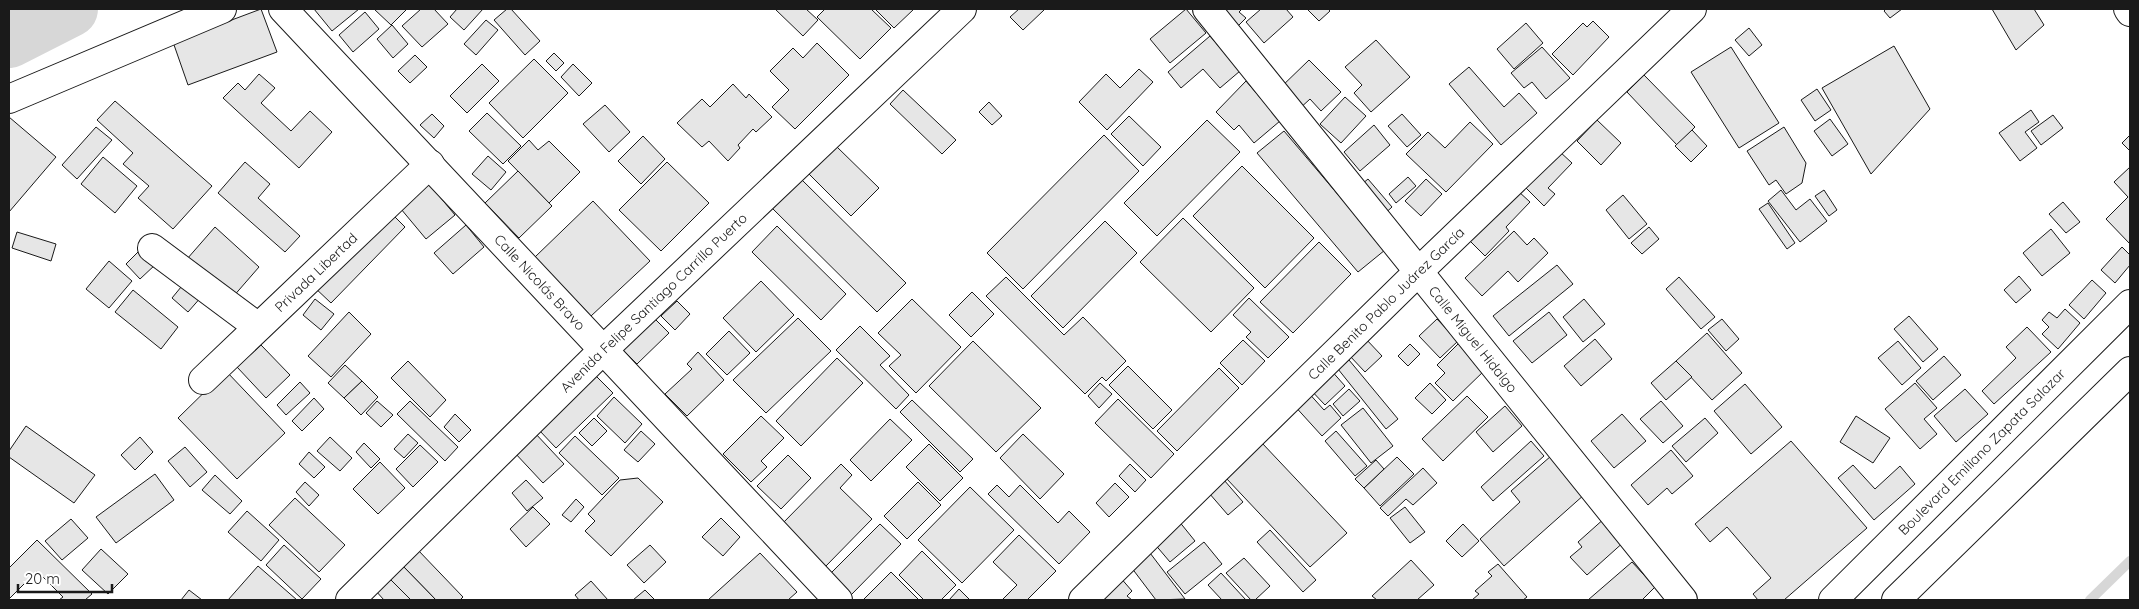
<svg xmlns="http://www.w3.org/2000/svg" width="2139" height="609" font-family="Quicksand,sans-serif">
<rect width="100%" height="100%" fill="#fff"/>
<g fill="none" stroke-linecap="round" stroke-linejoin="round">
<!-- stream -->
<path stroke="#d7d7d7" stroke-width="10" d="M2090 600 2130 561"/>
<!-- river -->
<path stroke="#d7d7d7" stroke-width="56" d="M9 40 70 9"/>
</g>
<!-- building -->
<g fill="#e6e6e6" stroke="#1a1a1a">
<path d="M261 9 277 52 188 85 173 42Z"/>
<path d="M314 9H359L332 31Z"/>
<path d="M374 9H404L406 10 391 25Z"/>
<path d="M421 9H434L448 24 422 47 402 26Z"/>
<path d="M457 9H483L464 30 450 17Z"/>
<path d="M507 9H511L540 41 525 55 494 20Z"/>
<path d="M775 9H806L818 20 803 36Z"/>
<path d="M825 9H871L891 28 860 59 817 17Z"/>
<path d="M875 9H914L894 28Z"/>
<path d="M1019 9H1043L1044 10 1023 30 1010 17Z"/>
<path d="M1186 9 1206 33 1170 63 1150 39Z"/>
<path d="M1220 9H1242L1239 12 1246 18 1233 31Z"/>
<path d="M1261 9H1286L1293 17 1264 43 1246 22Z"/>
<path d="M1307 9H1328L1330 11 1319 21Z"/>
<path d="M1886 9H1902L1890 18 1884 11Z"/>
<path d="M1992 9H2034L2044 25 2016 50Z"/>
<path d="M365 12 379 29 353 52 339 35Z"/>
<path d="M486 20 498 30 476 55 464 44Z"/>
<path d="M1593 21 1609 37 1573 75 1552 54 1583 23 1587 27Z"/>
<path d="M1526 23 1543 43 1514 69 1497 49Z"/>
<path d="M392 25 408 44 393 58 377 39Z"/>
<path d="M1749 28 1762 45 1749 56 1735 40Z"/>
<path d="M1210 36 1240 71 1220 88 1203 69 1181 88 1168 72Z"/>
<path d="M1376 40 1410 77 1371 112 1354 93 1362 85 1345 67Z"/>
<path d="M817 43 849 75 795 129 772 107 789 90 770 71 793 48 803 58Z"/>
<path d="M1894 46 1930 109 1871 174 1822 88Z"/>
<path d="M1542 47 1570 78 1546 99 1532 82 1524 88 1511 73Z"/>
<path d="M1731 47 1779 123 1739 148 1691 72Z"/>
<path d="M554 53 564 63 556 71 546 61Z"/>
<path d="M415 55 427 67 410 83 398 71Z"/>
<path d="M534 59 568 93 523 138 489 103Z"/>
<path d="M1309 60 1341 92 1321 111 1310 99 1298 110 1278 90Z"/>
<path d="M482 64 499 81 467 113 450 96Z"/>
<path d="M573 64 592 83 579 96 561 77Z"/>
<path d="M1469 67 1504 107 1519 93 1537 113 1501 145 1449 84Z"/>
<path d="M1139 69 1153 82 1107 130 1079 102 1106 74 1120 88Z"/>
<path d="M259 74 275 88 261 103 291 131 310 111 332 132 299 168 223 98 238 83 245 90Z"/>
<path d="M1644 75 1695 127 1677 145 1627 92Z"/>
<path d="M1246 81 1280 121 1254 143 1239 125 1234 130 1216 112Z"/>
<path d="M733 84 746 98 749 94 772 117 756 132 753 129 738 145 740 148 728 161 709 141 702 147 677 123 702 99 710 107Z"/>
<path d="M1817 89 1831 110 1815 121 1801 100Z"/>
<path d="M903 90 956 140 942 154 890 104Z"/>
<path d="M1345 97 1366 116 1341 143 1320 124Z"/>
<path d="M115 101 212 186 173 229 138 198 149 186 123 164 133 153 97 120Z"/>
<path d="M989 102 1002 116 992 125 979 112Z"/>
<path d="M605 105 630 132 609 152 583 124Z"/>
<path d="M2031 110 2039 122 2025 132 2037 148 2020 161 1999 133Z"/>
<path d="M487 113 521 146 503 164 469 131Z"/>
<path d="M432 114 444 126 434 138 420 125Z"/>
<path d="M1402 114 1421 135 1407 147 1388 126Z"/>
<path d="M2053 115 2063 128 2041 145 2031 131Z"/>
<path d="M1129 116 1161 147 1143 166 1111 134Z"/>
<path d="M9 117 56 157 9 212Z"/>
<path d="M1830 119 1848 144 1832 156 1814 131Z"/>
<path d="M1207 120 1240 152 1157 236 1124 203Z"/>
<path d="M1597 120 1621 143 1601 165 1577 141Z"/>
<path d="M1470 122 1493 144 1446 192 1406 154 1428 132 1445 148Z"/>
<path d="M1374 125 1390 145 1360 171 1344 152Z"/>
<path d="M96 127 112 140 77 179 62 165Z"/>
<path d="M1784 127 1806 163 1802 183 1786 194 1776 180 1769 185 1747 151Z"/>
<path d="M1692 130 1707 146 1691 162 1675 146Z"/>
<path d="M1284 131 1385 250 1358 272 1257 153Z"/>
<path d="M1104 135 1139 171 1023 289 987 253Z"/>
<path d="M2130 135V151L2122 143Z"/>
<path d="M643 136 665 159 641 184 618 161Z"/>
<path d="M529 140 538 150 549 141 580 172 549 203 508 161Z"/>
<path d="M836 146 879 188 851 216 809 174Z"/>
<path d="M1559 151 1572 163 1548 188 1555 194 1544 206 1525 187Z"/>
<path d="M488 156 506 172 491 190 472 174Z"/>
<path d="M103 157 137 186 115 213 81 184Z"/>
<path d="M245 162 270 184 258 198 300 236 285 252 218 193Z"/>
<path d="M667 162 709 203 661 251 619 210Z"/>
<path d="M1242 166 1314 238 1265 288 1193 216Z"/>
<path d="M2130 167V244L2106 219 2128 197 2114 182Z"/>
<path d="M518 171 552 206 519 238 485 203Z"/>
<path d="M1408 177 1416 186 1396 203 1389 194Z"/>
<path d="M800 178 906 283 877 312 771 207Z"/>
<path d="M425 179 455 215 426 239 396 203Z"/>
<path d="M1368 179 1392 207 1381 217 1356 189Z"/>
<path d="M1426 179 1442 194 1421 216 1405 201Z"/>
<path d="M1781 190 1796 210 1810 199 1827 221 1800 242 1768 201Z"/>
<path d="M1824 190 1837 210 1829 216 1815 196Z"/>
<path d="M1518 191 1530 202 1506 227 1509 231 1485 256 1470 241Z"/>
<path d="M1623 195 1647 224 1629 239 1606 210Z"/>
<path d="M593 201 650 261 591 316 535 257Z"/>
<path d="M2063 202 2080 222 2066 233 2049 214Z"/>
<path d="M1768 203 1795 243 1787 249 1759 209Z"/>
<path d="M388 210 405 227 331 303 313 286Z"/>
<path d="M1183 218 1254 288 1211 332 1140 262Z"/>
<path d="M1105 221 1137 253 1063 328 1031 296Z"/>
<path d="M466 225 484 247 453 274 434 253Z"/>
<path d="M777 226 846 294 821 320 752 252Z"/>
<path d="M215 227 259 267 232 298 187 259Z"/>
<path d="M1649 227 1659 239 1642 254 1631 243Z"/>
<path d="M2051 229 2070 253 2042 276 2023 253Z"/>
<path d="M1514 231 1527 245 1534 238 1548 253 1518 282 1508 271 1482 296 1465 278Z"/>
<path d="M17 232 56 244 51 261 12 248Z"/>
<path d="M1319 242 1351 274 1293 333 1260 302Z"/>
<path d="M2122 247 2130 255V265L2115 283 2101 270Z"/>
<path d="M141 249 156 264 140 279 126 264Z"/>
<path d="M109 261 132 281 109 308 86 289Z"/>
<path d="M1557 265 1573 284 1509 336 1493 316Z"/>
<path d="M2019 276 2031 290 2016 303 2004 290Z"/>
<path d="M1006 277 1064 335 1083 317 1126 361 1106 381 1102 377 1085 394 986 296Z"/>
<path d="M1679 277 1715 317 1701 329 1666 289Z"/>
<path d="M2092 280 2106 293 2084 319 2069 305Z"/>
<path d="M186 281 202 296 188 312 172 298Z"/>
<path d="M761 281 794 315 756 352 723 318Z"/>
<path d="M133 290 178 327 161 349 115 312Z"/>
<path d="M972 292 994 314 971 337 949 315Z"/>
<path d="M1249 298 1289 337 1268 358 1246 337 1251 332 1233 315Z"/>
<path d="M315 299 334 314 321 330 303 315Z"/>
<path d="M912 299 961 347 916 393 889 366 901 355 878 333Z"/>
<path d="M1584 299 1605 324 1583 342 1563 317Z"/>
<path d="M677 301 690 314 675 330 661 316Z"/>
<path d="M2065 309 2080 323 2058 349 2042 334 2049 327 2042 320 2049 312 2057 318Z"/>
<path d="M349 312 371 334 331 377 308 356Z"/>
<path d="M1549 312 1567 335 1532 363 1513 341Z"/>
<path d="M1909 316 1938 349 1923 362 1894 329Z"/>
<path d="M654 318 669 333 637 364 622 349Z"/>
<path d="M798 318 831 351 766 413 733 380Z"/>
<path d="M1437 319 1458 341 1440 358 1419 336Z"/>
<path d="M1722 319 1739 339 1726 351 1708 330Z"/>
<path d="M860 326 890 356 880 365 909 395 896 409 836 350Z"/>
<path d="M2027 327 2051 352 1994 404 1982 391 2016 358 2006 347Z"/>
<path d="M729 331 750 353 727 375 706 354Z"/>
<path d="M1707 333 1742 373 1712 400 1676 361Z"/>
<path d="M1365 338 1382 356 1365 372 1349 355Z"/>
<path d="M1595 339 1612 359 1581 386 1564 366Z"/>
<path d="M1243 340 1265 361 1242 385 1220 363Z"/>
<path d="M973 341 1041 408 996 452 929 386Z"/>
<path d="M1898 341 1921 368 1902 385 1878 358Z"/>
<path d="M1460 342 1486 369 1453 401 1435 383 1445 373 1437 365Z"/>
<path d="M1410 344 1420 354 1408 366 1398 356Z"/>
<path d="M261 345 290 375 266 398 237 367Z"/>
<path d="M698 352 724 380 687 416 665 394 692 369 687 364Z"/>
<path d="M1944 356 1961 375 1933 400 1916 381Z"/>
<path d="M837 358 863 383 801 446 776 421Z"/>
<path d="M1349 360 1398 419 1386 429 1338 369Z"/>
<path d="M408 361 446 400 430 417 391 378Z"/>
<path d="M1676 361 1692 377 1666 400 1651 383Z"/>
<path d="M345 365 362 381 344 398 328 383Z"/>
<path d="M1128 366 1172 410 1153 429 1109 385Z"/>
<path d="M1219 368 1239 388 1177 451 1157 431Z"/>
<path d="M1329 368 1345 386 1325 405 1308 387Z"/>
<path d="M226 371 285 433 237 479 178 418Z"/>
<path d="M595 375 613 393 556 448 539 430Z"/>
<path d="M362 381 378 397 361 415 344 398Z"/>
<path d="M300 382 310 393 286 415 277 405Z"/>
<path d="M1100 383 1112 394 1099 408 1088 396Z"/>
<path d="M1430 383 1446 400 1432 414 1415 398Z"/>
<path d="M1915 383 1937 408 1924 419 1937 434 1920 449 1885 409Z"/>
<path d="M1745 384 1782 427 1751 454 1714 411Z"/>
<path d="M1349 389 1360 401 1343 416 1333 404Z"/>
<path d="M1965 389 1988 414 1956 442 1934 416Z"/>
<path d="M1306 390 1324 410 1330 405 1341 418 1322 436 1292 403Z"/>
<path d="M1467 396 1488 417 1443 461 1422 439Z"/>
<path d="M614 397 642 424 625 443 597 416Z"/>
<path d="M314 398 324 409 302 431 292 421Z"/>
<path d="M1118 399 1174 454 1151 478 1095 423Z"/>
<path d="M912 400 973 459 960 472 900 412Z"/>
<path d="M377 401 393 415 381 427 366 413Z"/>
<path d="M410 401 458 447 445 461 397 414Z"/>
<path d="M1661 401 1683 426 1663 443 1640 419Z"/>
<path d="M1505 406 1522 426 1493 452 1476 432Z"/>
<path d="M1363 408 1393 446 1371 463 1341 425Z"/>
<path d="M455 414 471 430 459 442 444 427Z"/>
<path d="M1622 414 1646 441 1614 468 1591 441Z"/>
<path d="M761 416 784 438 761 461 767 467 751 482 723 454Z"/>
<path d="M1856 416 1890 438 1873 463 1840 442Z"/>
<path d="M594 418 607 431 592 446 579 433Z"/>
<path d="M1705 418 1718 433 1686 462 1672 446Z"/>
<path d="M890 419 912 440 871 481 850 460Z"/>
<path d="M26 426 95 475 74 503 9 457V451Z"/>
<path d="M641 431 655 444 638 462 624 450Z"/>
<path d="M1336 431 1367 466 1355 476 1325 441Z"/>
<path d="M534 432 564 464 543 483 514 452Z"/>
<path d="M408 434 418 443 404 458 394 449Z"/>
<path d="M1023 434 1064 474 1040 499 1000 458Z"/>
<path d="M575 436 619 478 602 495 559 453Z"/>
<path d="M140 437 153 452 135 470 121 455Z"/>
<path d="M330 437 352 458 340 471 317 451Z"/>
<path d="M1531 441 1544 456 1493 501 1481 487Z"/>
<path d="M1791 441 1867 528 1784 600H1758L1753 594 1771 578 1727 527 1710 542 1695 524Z"/>
<path d="M364 443 380 459 371 468 356 452Z"/>
<path d="M1262 443 1347 533 1310 567 1226 478Z"/>
<path d="M929 444 963 478 940 501 906 467Z"/>
<path d="M420 445 438 462 413 487 396 469Z"/>
<path d="M185 447 207 472 190 487 168 461Z"/>
<path d="M1671 450 1693 476 1672 494 1667 488 1648 505 1631 485Z"/>
<path d="M309 452 325 467 314 478 299 464Z"/>
<path d="M788 455 811 478 781 509 757 486Z"/>
<path d="M1551 456 1585 494 1504 566 1480 539 1520 502 1511 491Z"/>
<path d="M1397 457 1414 474 1380 506 1364 488Z"/>
<path d="M1376 460 1384 469 1364 488 1355 479Z"/>
<path d="M380 462 405 488 378 514 353 489Z"/>
<path d="M841 464 852 475 840 488 872 519 825 567 782 524Z"/>
<path d="M1130 464 1146 480 1135 492 1119 476Z"/>
<path d="M1853 465 1875 489 1900 466 1915 484 1874 520 1838 478Z"/>
<path d="M1423 468 1437 483 1413 505 1406 499 1388 516 1380 508Z"/>
<path d="M155 474 174 500 116 543 96 517Z"/>
<path d="M215 475 242 501 230 514 202 490Z"/>
<path d="M638 478 663 502 611 556 585 531 595 521 588 514 620 480Z"/>
<path d="M526 480 543 498 527 511 512 493Z"/>
<path d="M1224 480 1243 502 1228 515 1209 493Z"/>
<path d="M305 482 319 495 309 506 296 492Z"/>
<path d="M918 482 941 505 907 539 884 516Z"/>
<path d="M1115 483 1129 497 1109 517 1096 503Z"/>
<path d="M997 485 1009 497 1020 485 1058 523 1069 511 1090 532 1059 564 988 494Z"/>
<path d="M970 487 1014 530 962 583 918 540Z"/>
<path d="M295 498 345 545 319 572 269 525Z"/>
<path d="M576 499 584 507 571 522 562 515Z"/>
<path d="M533 507 550 524 526 547 510 529Z"/>
<path d="M1405 507 1425 532 1410 543 1390 518Z"/>
<path d="M247 511 279 540 261 561 228 532Z"/>
<path d="M1606 517 1626 540 1587 575 1570 557 1582 547 1578 542Z"/>
<path d="M721 518 740 537 723 556 702 537Z"/>
<path d="M71 519 88 538 62 560 45 541Z"/>
<path d="M1178 520 1195 541 1170 562 1153 542Z"/>
<path d="M880 524 901 544 851 595 830 574Z"/>
<path d="M1463 524 1479 541 1462 557 1446 541Z"/>
<path d="M1270 530 1316 580 1303 592 1257 542Z"/>
<path d="M1019 535 1056 571 1027 600H1002L1017 585 993 562Z"/>
<path d="M37 540 92 594 85 600H59L63 597 37 571 9 599V568Z"/>
<path d="M1204 542 1222 564 1185 594 1167 572Z"/>
<path d="M284 545 321 579 302 599 266 565Z"/>
<path d="M650 545 666 562 644 583 627 565Z"/>
<path d="M101 549 128 574 108 594 82 570Z"/>
<path d="M417 549 463 597 460 600H436L401 564Z"/>
<path d="M1147 549 1185 599 1156 600 1128 563Z"/>
<path d="M922 551 956 585 941 600H924L899 575Z"/>
<path d="M760 553 797 592 788 600H708Z"/>
<path d="M1244 558 1270 586 1255 600H1251L1226 573Z"/>
<path d="M1411 560 1434 585 1417 600H1377L1372 596Z"/>
<path d="M1632 562 1655 587 1642 600H1588Z"/>
<path d="M401 564 436 600H411L388 577Z"/>
<path d="M1498 564 1527 597 1523 600H1472L1479 594 1475 591 1492 576 1488 572Z"/>
<path d="M258 566 297 600H228Z"/>
<path d="M891 572 919 600H863Z"/>
<path d="M1221 573 1246 600H1222L1208 585Z"/>
<path d="M1119 576 1132 591 1127 596 1132 600H1097Z"/>
<path d="M388 577 411 600H384L375 590Z"/>
<path d="M591 581 608 600H579L575 595Z"/>
<path d="M959 589 970 600H949Z"/>
<path d="M189 590 202 600H181Z"/>
<path d="M645 590 655 600H633Z"/>
</g>
<g fill="none" stroke-linecap="round" stroke-linejoin="round">
<!-- street casing -->
<g stroke="#1a1a1a" stroke-width="30">
<g id="street">
<path id="s1" d="M283 9 838 600"/>
<path id="s2" d="M1207 9 1683 600"/>
<path d="M2128 9 2130 12"/>
<path d="M9 99 222 9"/>
<path d="M152 248 258 327"/>
<path id="s3" d="M203 380 430 164"/>
<path id="s4" d="M350 600 602 351 962 9"/>
<path id="s5" d="M1083 600 1418 272 1692 9"/>
</g>
</g>
<!-- primary casing -->
<g stroke="#1a1a1a" stroke-width="30">
<g id="primary">
<path id="s6" d="M1833 600 2130 304"/>
<path d="M1896 600 2130 371"/>
</g>
</g>
<!-- street -->
<use href="#street" stroke="#fff" stroke-width="28"/>
<!-- primary -->
<use href="#primary" stroke="#fff" stroke-width="28"/>
</g>
<g text-anchor="middle" dominant-baseline="central" stroke-width="4" stroke-linejoin="round" paint-order="stroke">
<!-- street labels -->
<g font-size="14" fill="#1a1a1a" stroke="#fff">
<text stroke="none"><textPath href="#s3" startOffset="156">Privada Libertad</textPath></text>
<text stroke="none"><textPath href="#s1" startOffset="375">Calle Nicolás Bravo</textPath></text>
<text stroke="none"><textPath href="#s4" startOffset="425">Avenida Felipe Santiago Carrillo Puerto</textPath></text>
<text stroke="none"><textPath href="#s5" startOffset="424">Calle Benito Pablo Juárez García</textPath></text>
<text stroke="none"><textPath href="#s2" startOffset="424">Calle Miguel Hidalgo</textPath></text>
<text stroke="none"><textPath href="#s6" startOffset="210">Boulevard Emiliano Zapata Salazar</textPath></text>
</g>
</g>
<!-- border -->
<rect width="2139" height="609" fill="none" stroke="#1a1a1a" stroke-width="20"/>
<!-- scale -->
<path d="M18 584v8h94v-8" fill="none" stroke="#1a1a1a" stroke-width="2.5"/>
<text x="25" y="584" font-size="15" fill="#1a1a1a" stroke="#ffffff" stroke-width="4" paint-order="stroke">20 m</text>
</svg>
